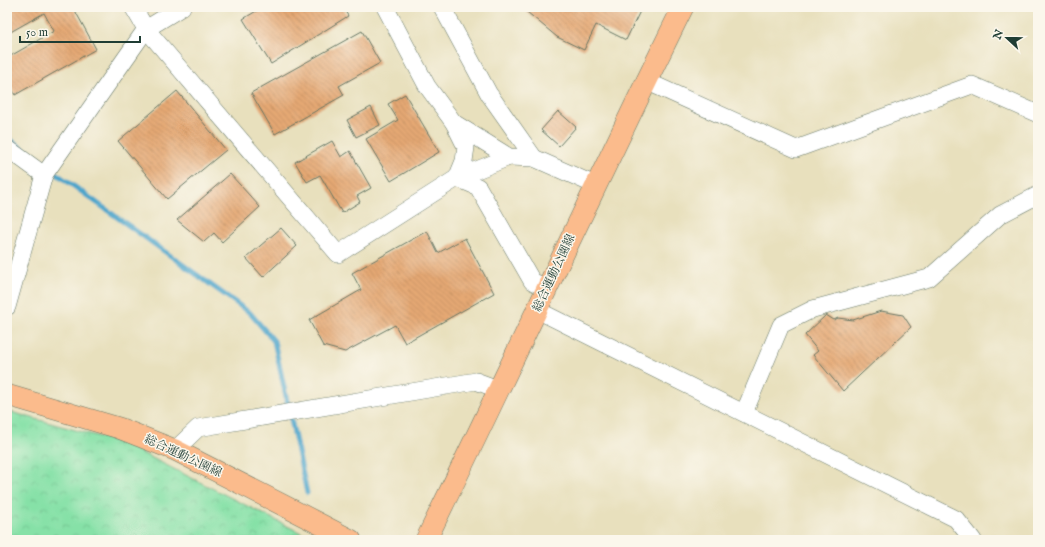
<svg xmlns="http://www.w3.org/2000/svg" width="1045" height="547" font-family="'IM FELL English','Noto Serif JP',serif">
<defs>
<pattern id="park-crowns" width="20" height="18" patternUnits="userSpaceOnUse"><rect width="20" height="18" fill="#86e1a7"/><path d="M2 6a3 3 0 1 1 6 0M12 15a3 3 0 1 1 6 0" fill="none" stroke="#73c290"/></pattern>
<pattern id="building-back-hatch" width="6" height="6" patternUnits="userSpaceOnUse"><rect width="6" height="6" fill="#e5a873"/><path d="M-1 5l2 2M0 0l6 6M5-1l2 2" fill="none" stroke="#b98a5f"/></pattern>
</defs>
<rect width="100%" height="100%" fill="#fbf7ec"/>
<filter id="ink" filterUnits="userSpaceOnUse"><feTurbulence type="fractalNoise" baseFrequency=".025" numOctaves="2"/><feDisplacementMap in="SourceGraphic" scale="8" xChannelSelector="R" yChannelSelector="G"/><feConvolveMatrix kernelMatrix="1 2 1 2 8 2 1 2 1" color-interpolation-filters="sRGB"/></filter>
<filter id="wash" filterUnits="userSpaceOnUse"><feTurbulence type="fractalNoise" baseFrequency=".012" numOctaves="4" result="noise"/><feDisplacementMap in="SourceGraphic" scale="16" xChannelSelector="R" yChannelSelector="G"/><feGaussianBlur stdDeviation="0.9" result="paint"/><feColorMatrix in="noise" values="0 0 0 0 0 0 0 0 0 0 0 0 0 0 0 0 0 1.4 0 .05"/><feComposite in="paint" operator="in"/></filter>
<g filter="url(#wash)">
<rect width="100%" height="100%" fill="#e8e0bd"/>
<!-- park -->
<path fill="url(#park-crowns)" stroke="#528f6e" d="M7 411 122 443 315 540H7Z"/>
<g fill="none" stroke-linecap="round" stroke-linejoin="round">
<!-- stream -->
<g stroke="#4ea5cb" stroke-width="5">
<path d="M7 137 37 160"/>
<path d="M50 169 250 313 274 341 307 493"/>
</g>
</g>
<g id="blocks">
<!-- building -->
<g fill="url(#building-back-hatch)">
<path d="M7 7H73L96 49 15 95 7 80V58L54 31 44 13 7 34Z"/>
<path d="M263 7H343L348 16 271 64 243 19Z"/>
<path d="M521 7H642L626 40 596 25 584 50 557 37Z"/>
<path d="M362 31 380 63 339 86 344 95 275 134 251 93Z"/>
<path d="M177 91 226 150 167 199 118 141Z"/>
<path d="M405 94 439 152 391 181 366 139 398 120 388 104Z"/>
<path d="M371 107 380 125 356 137 347 120Z"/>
<path d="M558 111 576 127 559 146 541 130Z"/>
<path d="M332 141 341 157 350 151 371 188 357 196 360 202 342 213 320 175 307 182 295 162Z"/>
<path d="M230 174 260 207 222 242 214 233 204 242 177 220Z"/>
<path d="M281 228 297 246 263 277 246 258Z"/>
<path d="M427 231 438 253 465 238 494 293 405 343 395 325 345 352 323 346 309 320 361 290 352 273Z"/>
<path d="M881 311 903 315 911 327 843 391 813 355 818 351 805 335 826 315 834 320 838 318 853 320Z"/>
</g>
</g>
</g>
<g filter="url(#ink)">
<use href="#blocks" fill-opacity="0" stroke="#657664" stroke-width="1"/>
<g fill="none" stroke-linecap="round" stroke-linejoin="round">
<!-- minor casing -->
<g stroke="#657664" stroke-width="18">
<g id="minor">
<path d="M133 7 146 29 338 254 457 178 509 157"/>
<path d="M385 7 427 86 454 123 509 157 534 158 595 185"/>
<path d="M442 7 489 94 534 158"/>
<path d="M646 81 796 149 972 85 1038 114"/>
<path d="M454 123 466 147 464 161 457 178 478 187 532 281 547 289"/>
<path d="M7 148 44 175"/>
<path d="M7 307 44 175 146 29 182 7"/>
<path d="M537 310 956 519 973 540"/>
<path d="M744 413 781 325 813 309 929 278 1000 215 1038 195"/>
<path d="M175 450 198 428 476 381 500 390"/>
</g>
</g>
<!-- major casing -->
<g stroke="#657664" stroke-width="22">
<g id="major">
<path d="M7 395 119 428 175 450 351 540"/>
<path d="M426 540C513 363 595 184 683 7"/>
</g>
</g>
<!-- minor -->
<use href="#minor" stroke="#fff" stroke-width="17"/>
<!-- major -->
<use href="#major" stroke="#fbbb8c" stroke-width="21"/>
</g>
</g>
<g text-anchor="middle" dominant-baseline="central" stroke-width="3" stroke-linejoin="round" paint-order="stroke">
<!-- street labels -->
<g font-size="12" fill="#1f3d34" stroke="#fbf7ec">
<text transform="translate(554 273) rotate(-65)">総合運動公園線</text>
<text transform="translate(183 456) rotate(25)">総合運動公園線</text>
</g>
</g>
<!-- margin -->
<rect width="1045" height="547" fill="none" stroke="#fbf7ec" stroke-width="24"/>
<!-- north arrow -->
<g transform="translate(1007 38) rotate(292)" stroke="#fbf7ec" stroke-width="3" paint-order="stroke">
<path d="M0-3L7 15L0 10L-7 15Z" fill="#1f3d34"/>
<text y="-6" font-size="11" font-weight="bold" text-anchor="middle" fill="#1f3d34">N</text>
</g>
<!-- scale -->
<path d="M20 36v6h120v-6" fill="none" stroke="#1f3d34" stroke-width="2"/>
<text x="26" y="36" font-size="12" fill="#1f3d34" stroke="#fbf7ec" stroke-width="3" paint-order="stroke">50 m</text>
</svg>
